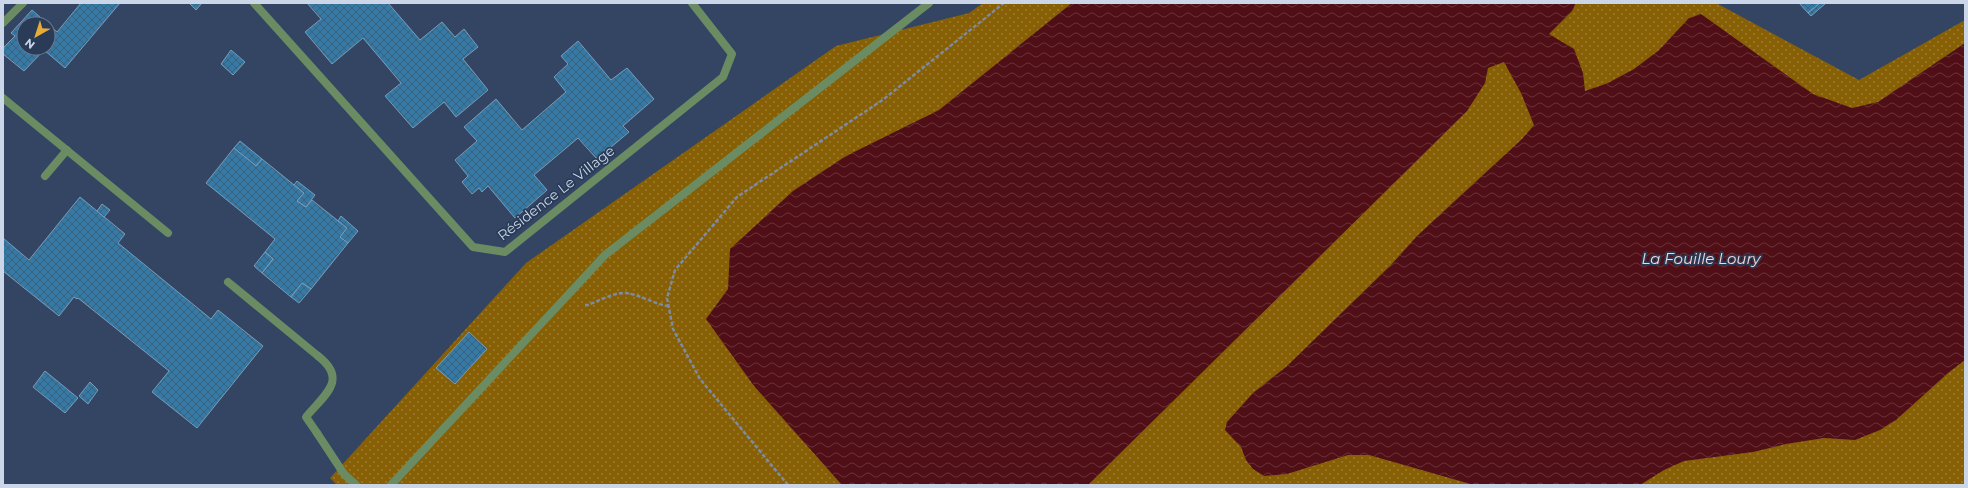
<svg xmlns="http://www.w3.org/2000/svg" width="1968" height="488" font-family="Montserrat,sans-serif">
<defs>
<pattern id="green-dots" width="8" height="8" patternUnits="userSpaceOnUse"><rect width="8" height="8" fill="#875f04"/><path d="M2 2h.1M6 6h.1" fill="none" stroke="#9c7d35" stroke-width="1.8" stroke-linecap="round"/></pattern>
<pattern id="water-waves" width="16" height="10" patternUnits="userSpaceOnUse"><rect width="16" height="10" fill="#500f16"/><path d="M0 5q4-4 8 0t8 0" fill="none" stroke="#683138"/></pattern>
<pattern id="building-cross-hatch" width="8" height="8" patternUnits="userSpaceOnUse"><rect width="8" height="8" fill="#3679a4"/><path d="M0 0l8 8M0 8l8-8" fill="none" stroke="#39627e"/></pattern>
</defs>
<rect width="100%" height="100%" fill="#334563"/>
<!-- green -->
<path fill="url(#green-dots)" d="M983 3H1716L1859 80 1965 20V485H337L330 478 526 263 836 46 969 13Z"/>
<!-- water -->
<path fill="url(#water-waves)" d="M1072 3H1576L1572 11 1549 34 1574 49 1583 73 1585 91 1608 83 1634 69 1658 51 1689 18 1701 14 1813 94 1852 108 1878 102 1965 43V360L1948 373 1896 420 1880 430 1855 440 1824 438 1786 444 1753 452 1684 461 1664 470 1640 485H1474L1369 455H1348L1287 474 1264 476 1253 469 1246 460 1241 447 1225 430 1227 422 1253 393 1286 367 1391 265 1417 236 1522 139 1534 125 1521 93 1504 62 1488 68 1485 83 1467 111 1088 485H842L754 386 706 319 728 289 730 249 793 191 846 156 939 110Z"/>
<!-- building -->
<g fill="url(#building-cross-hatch)" stroke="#799db7" fill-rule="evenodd">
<path d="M81 3H120L65 68 44 50 24 71 3 54V48L15 36 11 33 32 10 57 32ZM24 24H48V48H24Z"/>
<path d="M189 3H202L196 10Z"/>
<path d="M307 3H388L420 40 442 22 455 37 464 29 478 47 463 59 488 90 456 117 444 102 413 128 385 96 401 83 363 38 332 64 305 32 321 19Z"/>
<path d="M1799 3H1820L1808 13Z"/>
<path d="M1820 3H1826L1811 16 1808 13Z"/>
<path d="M578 41 611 80 627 68 654 99 623 126 629 132 597 159 578 138 534 175 547 190 515 218 488 186 482 192 479 188 472 194 462 182 468 176 455 160 477 141 464 127 496 99 522 130 566 92 554 77 568 64 561 56Z"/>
<path d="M231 50 245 62 233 75 221 64Z"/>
<path d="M240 141 262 159 256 166 234 148Z"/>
<path d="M234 148 256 166 262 159 304 193 297 201 306 207 312 200 347 228 340 237 348 243 311 289 302 283 291 297 262 273 273 259 265 252 275 239 206 183Z"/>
<path d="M297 181 315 195 306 207 297 201 304 193 294 185Z"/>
<path d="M80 197 125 234 118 243 211 319 218 310 263 346 197 428 152 392 169 371 78 298 77 299 74 297 59 316 3 271V238L29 260Z"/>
<path d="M102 204 110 210 104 217 97 211Z"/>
<path d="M341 216 358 231 348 243 340 237 347 228 338 221Z"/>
<path d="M265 252 273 259 262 273 254 266Z"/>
<path d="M302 283 311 289 299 303 291 297Z"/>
<path d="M469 332 487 349 455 384 436 368Z"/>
<path d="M45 371 78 398 65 413 33 387Z"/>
<path d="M90 382 98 390 88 404 79 396Z"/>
</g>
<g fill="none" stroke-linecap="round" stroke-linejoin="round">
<!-- path -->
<g stroke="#7d8ba3" stroke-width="2.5" stroke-dasharray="4 2" stroke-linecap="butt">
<path d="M585 305H588C599 301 614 292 626 293 641 295 654 304 668 306"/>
<path d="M788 485 700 379 673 329 667 298 675 270 737 197 884 99 1004 3"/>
</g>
<!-- service -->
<g stroke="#6b8c63" stroke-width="8">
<path d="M3 98 168 233"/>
<path d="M45 176 67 150"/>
<path d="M228 282 318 356"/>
<path d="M317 433 344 474"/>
</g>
<!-- minor -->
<g stroke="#6b8c63" stroke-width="8">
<path d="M254 3 473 247 505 252 723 77 732 54 692 3"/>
<path d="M317 433 306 417C324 395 349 380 318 356"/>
<path d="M344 474 356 485"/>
<path d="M391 485 605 255 929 3"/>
</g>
<!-- tertiary -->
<path stroke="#6b8c63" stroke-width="8" d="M3 23 23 3"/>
</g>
<g text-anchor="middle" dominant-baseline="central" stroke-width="3.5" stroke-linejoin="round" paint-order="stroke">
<!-- street labels -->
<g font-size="14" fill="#cbd6e8" stroke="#293b57">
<text transform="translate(556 193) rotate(-38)">Résidence Le Village</text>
</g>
<!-- water labels -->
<g font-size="15" font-style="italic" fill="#f7d6d5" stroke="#293b57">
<text x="1701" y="258">La Fouille Loury</text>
</g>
</g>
<!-- border -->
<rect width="1968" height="488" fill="none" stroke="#cbd6e8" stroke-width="8"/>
<!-- north arrow -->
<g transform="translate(36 36) rotate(219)"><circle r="19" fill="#293b57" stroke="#6a7991"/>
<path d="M0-3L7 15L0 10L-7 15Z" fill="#e7ac37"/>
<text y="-6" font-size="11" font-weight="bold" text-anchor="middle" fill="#cbd6e8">N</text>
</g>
</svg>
